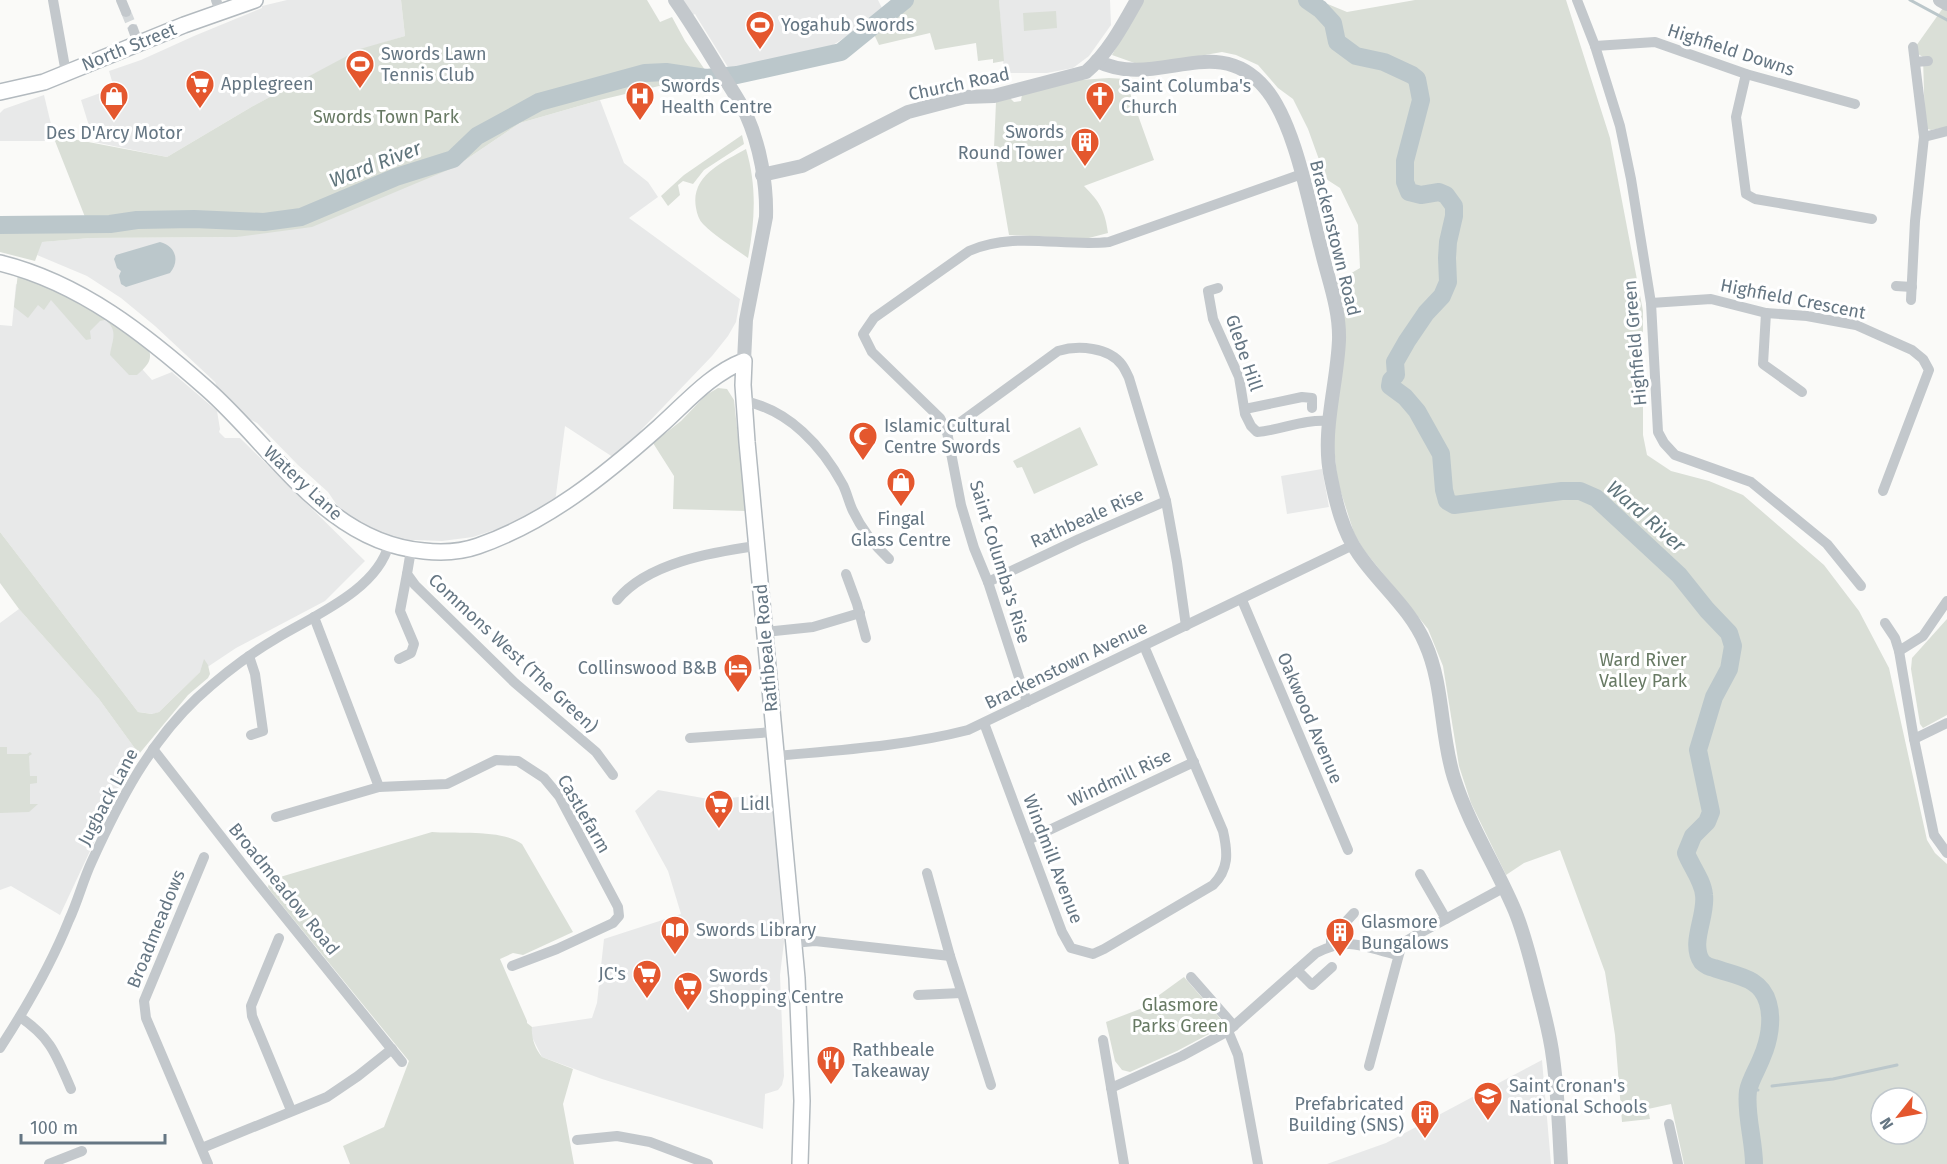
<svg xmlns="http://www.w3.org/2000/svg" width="1947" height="1164" font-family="'Fira Sans',sans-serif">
<rect width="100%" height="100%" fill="#fafaf8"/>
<!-- built -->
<g fill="#e8e9e9">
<path d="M287 0H401L405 36 360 50 253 106 167 157 94 142 81 100 114 88 109 71 141 60 194 36 262 8V6Z"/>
<path d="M683 0H878L882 8 847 36 833 45 731 72 698 19 695 14 693 15Z"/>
<path d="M999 0H1110L1111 25 1089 56 1073 68 1047 73H1004Z"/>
<path d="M44 95 55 141H0V113L4 109Z"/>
<path d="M600 100 624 163 648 182 658 197 629 218 740 299 736 322 728 336 712 356 642 429 619 461 565 426 554 510 473 537 442 541 414 540 389 544 353 529 328 492 298 465 257 423 226 407 215 382 155 326 121 298 87 276 37 255 41 242 90 238 237 237 436 174 455 167 520 123Z"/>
<path d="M16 284 99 316 127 336 143 370 152 380 172 372 174 374 217 411 220 429 219 432 225 438H240L365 561 325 601 236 648 200 672 159 712 153 714 138 712 0 532V325L12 326Z"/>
<path d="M1322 469 1329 507 1287 514 1281 476Z"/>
<path d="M19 609 99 699 139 754 129 770 126 771 120 779 121 785 60 915 11 886 0 890V623Z"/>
<path d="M658 790 714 800 772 793 784 942 780 975 784 1076 782 1085 778 1090 765 1094 763 1129 602 1079 542 1057 531 1035 532 1027 592 1018 597 1003 604 939 681 914 668 871 635 811Z"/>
<path d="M1542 1060 1551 1164H1327L1386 1143Z"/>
</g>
<!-- green -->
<g fill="#dadfd7" fill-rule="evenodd">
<path d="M401 0H647L660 22 672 17 685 41 712 80 708 87 695 89 659 86 600 100 520 123 455 167 312 227 237 237 90 238 42 242 35 261 0 252V217L45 220 85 217 55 141 53 130 59 128 62 137 167 157 253 106 360 49 405 36Z"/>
<path d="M911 0H999L1004 61 993 63V59L978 61 976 43 935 50 930 33 879 45 873 32Z"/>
<path d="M1142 0H1318L1347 12 1415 0H1566L1610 138 1643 311V435L1647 455 1671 471 1709 481 1743 495 1824 565 1859 611 1889 668 1927 840 1935 853 1947 864V1164H1684L1671 1104 1648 1109 1650 1119 1622 1122 1615 1035 1605 972 1560 850 1524 863 1506 875 1471 803 1459 766 1443 666 1428 629 1363 549 1354 533 1337 480 1334 445 1336 282 1360 268 1358 225 1340 188 1326 179 1308 129 1293 99 1278 88 1258 65 1236 55 1222 52 1143 66 1112 55ZM1881 1098H1917V1134H1881Z"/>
<path d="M1943 8 1947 11V127L1931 130 1925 128 1923 57 1918 54 1916 46Z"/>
<path d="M1056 11 1057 28 1024 31 1023 13Z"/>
<path d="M1109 78 1125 79 1154 160 1084 186C1100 202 1105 211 1108 233L1085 239 1009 235 994 148 996 102 1010 98 1014 102 1021 101 1022 94 1080 80Z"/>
<path d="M742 135 744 144 704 170 693 184 683 181 678 185 680 195 668 206 661 196 684 175Z"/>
<path d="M746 149C757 186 755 220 748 258 733 247 716 237 703 224 699 220 697 214 696 208 690 176 723 162 746 149Z"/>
<path d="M18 273 81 301 148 348C154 360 146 367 137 375H129L110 355C112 341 119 330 105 320L100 321 90 331 91 339 86 340 51 300 44 310 38 305 28 318 14 307Z"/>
<path d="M718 388 727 389 734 400 746 511 673 509 674 476 653 443 681 421 706 395Z"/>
<path d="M1080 427 1098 465 1034 494 1022 467 1017 468 1013 461Z"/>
<path d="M0 532 138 712 152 714 159 712 200 672 204 659 208 665 210 674 208 678 188 695 139 754 99 699 19 609 0 583Z"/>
<path d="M1947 619V715L1923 728 1920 724 1911 669 1912 658Z"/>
<path d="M0 747H7V754H27L30 752 32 754 29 756 30 776H37V783L30 784V804H38L29 812 0 813Z"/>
<path d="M432 832C457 834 501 829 522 844L573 932 523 955 513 953 500 959 527 1021V1023L532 1027C531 1037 535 1049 542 1057L573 1069 563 1104 574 1164H350L343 1146 384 1127 409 1061 272 893 268 887 270 880Z"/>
<path d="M1184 977 1226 1025 1177 1051 1130 1072 1122 1070 1115 1061 1106 1022 1140 1009Z"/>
</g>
<!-- water -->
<path fill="#bbc7cb" d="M160 242C176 246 180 261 170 273L126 287 121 284 119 276 121 271 117 268 114 259 116 255Z"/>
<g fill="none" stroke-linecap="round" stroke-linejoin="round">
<!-- stream -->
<g stroke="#bbc7cb" stroke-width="3">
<path d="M1910 0 1947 20"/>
<path d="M1772 1086 1833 1079 1897 1065"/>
<path d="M1748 1090H1758"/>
</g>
<!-- river -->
<g stroke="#bbc7cb" stroke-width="18">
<path d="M1307 0 1320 9 1333 23 1337 42 1356 56 1384 62 1412 75 1417 79 1421 100 1405 161V182L1409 192 1421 195 1439 192 1446 195 1454 206V216L1448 242 1447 258 1448 282 1442 296 1426 313 1407 341 1395 362 1396 375 1391 380 1390 386 1405 397 1417 411 1441 454 1444 490 1447 501 1454 505 1562 491H1580L1596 498 1679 575 1707 610 1729 633 1733 646 1729 669 1714 697 1698 750 1711 812 1707 822 1693 836 1686 853C1691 866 1703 881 1704 895 1707 916 1689 943 1702 962 1706 966 1709 967 1714 968 1736 976 1761 977 1768 1003 1773 1020 1769 1041 1762 1057 1758 1068 1750 1080 1748 1091 1745 1113 1754 1141 1754 1164"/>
<path d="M0 225 110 224 137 220 194 219 264 222 301 217 396 177 453 159 477 136 539 102 645 73 666 72 706 78 737 75 841 52 905 0"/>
</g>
<!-- minor-tunnel -->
<path stroke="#d5d9db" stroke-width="10" stroke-dasharray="10 5" stroke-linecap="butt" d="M126 12 133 29"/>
<!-- secondary casing -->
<g stroke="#b3babf" stroke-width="18">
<g id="secondary">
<path d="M0 92 44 82 184 25 255 0"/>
<path d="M0 263C81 283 146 335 207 389 274 448 327 543 424 551 442 553 461 552 478 546 547 522 604 476 659 427 685 404 710 374 744 361L743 385 747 442 797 978 802 1101 800 1164"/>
</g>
</g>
<!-- minor -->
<g stroke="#c3c8cc" stroke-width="10">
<path d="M53 0 66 73"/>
<path d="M121 0 126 12"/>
<path d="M216 0 220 11"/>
<path d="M1577 0 1595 46 1620 126 1631 179 1651 303 1658 432 1664 443 1675 455 1751 482 1827 544 1861 586"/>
<path d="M133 29 138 43"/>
<path d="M1595 46 1655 42 1746 74 1855 104"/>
<path d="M1915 62 1928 61"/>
<path d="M1746 74 1736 117 1746 194 1755 199 1872 219"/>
<path d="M1924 137 1947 131"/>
<path d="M1896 286 1912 287"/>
<path d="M1218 288 1208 291 1213 319 1239 377 1245 414 1251 426 1257 432C1282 430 1303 419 1329 421"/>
<path d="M1911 300 1915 221 1924 137 1913 47"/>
<path d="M1651 303 1711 299 1766 313 1807 316 1856 325 1912 350 1923 359 1929 370 1883 491"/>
<path d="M1766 313 1763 364 1802 392"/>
<path d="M744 401C789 410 822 446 843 485 847 493 849 503 853 511 862 530 874 545 889 559"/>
<path d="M1245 409 1302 397 1312 398V408"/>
<path d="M947 432 1058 351C1078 345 1109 347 1122 365 1125 369 1127 374 1129 378L1166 501 1177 562 1186 626"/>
<path d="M411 550 407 574 415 585 515 683 596 752 613 775"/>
<path d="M846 574 857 604 866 638"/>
<path d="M988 582 1079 539 1166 501"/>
<path d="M617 600C647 563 712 552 757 546"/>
<path d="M1242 600 1348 850"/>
<path d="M314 617 379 787"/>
<path d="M1885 623 1895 638 1899 651 1914 739 1934 835 1947 853"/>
<path d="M765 632 813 627 860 613"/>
<path d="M1899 651 1923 636 1947 601"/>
<path d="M249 656 255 674 263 731 251 735"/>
<path d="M399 659 411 653 414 644 400 611 407 574"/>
<path d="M1027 702 988 582 974 548 961 505 947 432 940 418 872 352 863 334 874 318 969 251C1014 231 1062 247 1109 242L1302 174"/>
<path d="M984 723 1062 932 1071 948 1093 954 1104 949 1213 885C1229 869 1228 853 1223 831L1144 646"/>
<path d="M690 738 774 732"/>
<path d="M1914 739 1947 723"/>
<path d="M153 749 251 875 402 1062"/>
<path d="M776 756C840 750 906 746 968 730L1353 545"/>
<path d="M276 817 379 787 447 784 496 760 518 761 544 778 559 796 618 907 619 916 613 923 557 949 512 966"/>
<path d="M1028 840 1194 762"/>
<path d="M204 857 144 1001 146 1018 208 1164"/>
<path d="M927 873 950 956 991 1085"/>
<path d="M1420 874 1446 919"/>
<path d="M279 938 251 1006 252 1016 291 1110"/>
<path d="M793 943 815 941 950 956"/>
<path d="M1331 945V938L1354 913"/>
<path d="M1297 970 1312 985 1332 967"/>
<path d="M1191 977 1234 1026"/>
<path d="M918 995 961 993"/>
<path d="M20 1017C52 1039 56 1055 71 1089"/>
<path d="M1228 1031 1238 1055 1258 1164"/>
<path d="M1103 1040 1124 1164"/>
<path d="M0 1048C26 1008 51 965 69 920 78 901 83 880 92 861 119 802 149 743 197 698 222 675 248 655 277 638 315 615 377 590 389 544"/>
<path d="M1369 1066 1401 947 1406 941 1418 934 1503 888"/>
<path d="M1111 1088 1182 1056 1228 1031 1316 953C1350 936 1363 947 1397 955"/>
<path d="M1669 1124 1678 1164"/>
<path d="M577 1140 617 1136 650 1142 708 1164"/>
<path d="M202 1148 327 1097 358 1076 392 1049"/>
<path d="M49 1164 82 1151"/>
</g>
<!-- tertiary -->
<g stroke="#c3c8cc" stroke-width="14">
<path d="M675 0C692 24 707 49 722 74 730 87 739 100 746 114 760 145 767 184 766 217L746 320 744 361"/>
<path d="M1940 0 1947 4"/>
<path d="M1097 61C1157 91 1216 30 1265 88 1295 123 1309 204 1321 249 1328 279 1340 309 1339 340 1337 387 1321 432 1331 478 1336 503 1343 532 1358 553 1379 584 1410 608 1425 643 1444 685 1440 734 1454 778 1469 825 1496 866 1515 911 1524 933 1530 957 1536 981 1542 1006 1550 1032 1553 1058 1558 1093 1559 1129 1561 1164"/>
<path d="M762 175 802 166 908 112 965 97 994 96 1086 72C1108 53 1123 25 1137 0"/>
</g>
<!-- secondary -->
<use href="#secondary" stroke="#fff" stroke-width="15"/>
</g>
<!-- icons -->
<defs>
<g id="stadium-pin" transform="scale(1.5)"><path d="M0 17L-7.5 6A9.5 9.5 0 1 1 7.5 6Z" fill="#e4572e" stroke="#fff"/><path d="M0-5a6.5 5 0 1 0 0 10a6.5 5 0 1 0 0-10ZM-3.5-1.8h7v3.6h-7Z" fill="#fff"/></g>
<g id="supermarket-pin" transform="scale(1.5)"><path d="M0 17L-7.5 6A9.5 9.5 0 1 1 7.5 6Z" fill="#e4572e" stroke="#fff"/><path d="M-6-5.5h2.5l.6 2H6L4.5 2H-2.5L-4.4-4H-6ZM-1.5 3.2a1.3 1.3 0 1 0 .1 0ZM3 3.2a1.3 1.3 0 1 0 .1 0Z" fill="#fff"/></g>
<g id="shop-pin" transform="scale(1.5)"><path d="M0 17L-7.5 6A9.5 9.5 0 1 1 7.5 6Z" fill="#e4572e" stroke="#fff"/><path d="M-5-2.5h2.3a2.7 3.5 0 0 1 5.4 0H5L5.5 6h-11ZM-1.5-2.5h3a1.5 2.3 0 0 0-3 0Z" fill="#fff"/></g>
<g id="hospital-pin" transform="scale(1.5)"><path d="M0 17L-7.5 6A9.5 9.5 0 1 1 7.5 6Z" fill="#e4572e" stroke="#fff"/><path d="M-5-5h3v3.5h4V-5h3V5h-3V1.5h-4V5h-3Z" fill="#fff"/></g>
<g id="church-pin" transform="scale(1.5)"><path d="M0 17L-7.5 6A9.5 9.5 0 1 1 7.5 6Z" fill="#e4572e" stroke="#fff"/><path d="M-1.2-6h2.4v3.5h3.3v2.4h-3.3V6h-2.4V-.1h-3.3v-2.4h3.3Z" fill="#fff"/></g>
<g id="building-pin" transform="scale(1.5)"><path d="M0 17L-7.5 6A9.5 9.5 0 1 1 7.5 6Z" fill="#e4572e" stroke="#fff"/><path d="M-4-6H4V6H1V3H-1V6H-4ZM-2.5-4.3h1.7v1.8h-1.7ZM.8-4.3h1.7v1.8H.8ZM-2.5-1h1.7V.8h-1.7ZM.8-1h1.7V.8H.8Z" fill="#fff"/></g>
<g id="mosque-pin" transform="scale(1.5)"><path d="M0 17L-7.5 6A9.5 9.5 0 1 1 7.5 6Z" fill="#e4572e" stroke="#fff"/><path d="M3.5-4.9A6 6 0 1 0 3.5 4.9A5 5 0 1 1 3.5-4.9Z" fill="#fff"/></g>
<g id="hotel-pin" transform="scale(1.5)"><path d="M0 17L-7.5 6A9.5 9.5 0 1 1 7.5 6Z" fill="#e4572e" stroke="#fff"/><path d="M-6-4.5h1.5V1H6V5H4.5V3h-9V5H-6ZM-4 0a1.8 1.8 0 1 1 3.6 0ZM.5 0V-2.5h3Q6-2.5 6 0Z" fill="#fff"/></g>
<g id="library-pin" transform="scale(1.5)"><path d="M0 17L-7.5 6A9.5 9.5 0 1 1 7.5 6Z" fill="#e4572e" stroke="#fff"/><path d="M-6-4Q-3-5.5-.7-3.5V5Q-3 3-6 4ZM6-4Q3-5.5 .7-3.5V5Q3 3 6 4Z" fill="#fff"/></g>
<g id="restaurant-pin" transform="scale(1.5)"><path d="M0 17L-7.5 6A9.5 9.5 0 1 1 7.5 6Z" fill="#e4572e" stroke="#fff"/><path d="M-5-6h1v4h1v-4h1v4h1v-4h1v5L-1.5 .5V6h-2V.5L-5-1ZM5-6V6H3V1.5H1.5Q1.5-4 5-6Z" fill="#fff"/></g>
<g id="school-pin" transform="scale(1.5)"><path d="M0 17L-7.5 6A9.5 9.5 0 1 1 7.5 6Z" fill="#e4572e" stroke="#fff"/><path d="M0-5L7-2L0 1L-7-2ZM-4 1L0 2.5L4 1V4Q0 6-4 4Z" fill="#fff"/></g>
</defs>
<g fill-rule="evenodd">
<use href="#stadium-pin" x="760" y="25"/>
<use href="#stadium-pin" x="360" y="64"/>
<use href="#supermarket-pin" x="200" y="84"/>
<use href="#shop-pin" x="114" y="96"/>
<use href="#hospital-pin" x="640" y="96"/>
<use href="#church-pin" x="1100" y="96"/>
<use href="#building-pin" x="1085" y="142"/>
<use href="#mosque-pin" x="863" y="436"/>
<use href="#shop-pin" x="901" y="482"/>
<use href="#hotel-pin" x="738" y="668"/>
<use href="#supermarket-pin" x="719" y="804"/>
<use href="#library-pin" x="675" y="930"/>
<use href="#building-pin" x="1340" y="932"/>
<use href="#supermarket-pin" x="647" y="974"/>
<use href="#supermarket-pin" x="688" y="986"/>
<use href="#restaurant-pin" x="831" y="1060"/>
<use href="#school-pin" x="1488" y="1096"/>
<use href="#building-pin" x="1425" y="1114"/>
</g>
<g text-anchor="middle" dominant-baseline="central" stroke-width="6" stroke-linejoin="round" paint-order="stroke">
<!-- poi labels -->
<g font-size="18" fill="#657683" stroke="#fff" text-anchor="start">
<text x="781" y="25">Yogahub Swords</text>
<text x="381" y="54">Swords Lawn<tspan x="381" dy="21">Tennis Club</tspan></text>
<text x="221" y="84">Applegreen</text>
<text x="661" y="86">Swords<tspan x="661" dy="21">Health Centre</tspan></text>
<text x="1121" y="86">Saint Columba's<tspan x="1121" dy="21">Church</tspan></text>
<text x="1064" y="132" text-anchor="end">Swords<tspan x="1064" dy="21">Round Tower</tspan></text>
<text x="114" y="133" text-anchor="middle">Des D'Arcy Motor</text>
<text x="884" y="426">Islamic Cultural<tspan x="884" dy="21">Centre Swords</tspan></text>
<text x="901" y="519" text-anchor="middle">Fingal<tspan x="901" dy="21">Glass Centre</tspan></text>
<text x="717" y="668" text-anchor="end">Collinswood B&amp;B</text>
<text x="740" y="804">Lidl</text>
<text x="1361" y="922">Glasmore<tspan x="1361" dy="21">Bungalows</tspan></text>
<text x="696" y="930">Swords Library</text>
<text x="626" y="974" text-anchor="end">JC's</text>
<text x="709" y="976">Swords<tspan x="709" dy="21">Shopping Centre</tspan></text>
<text x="852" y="1050">Rathbeale<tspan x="852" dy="21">Takeaway</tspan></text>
<text x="1509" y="1086">Saint Cronan's<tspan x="1509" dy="21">National Schools</tspan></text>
<text x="1404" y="1104" text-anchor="end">Prefabricated<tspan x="1404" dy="21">Building (SNS)</tspan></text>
</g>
<!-- street labels -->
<g font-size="18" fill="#657683" stroke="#fff">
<text transform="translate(129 47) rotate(-22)">North Street</text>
<text transform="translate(1731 50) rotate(18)">Highfield Downs</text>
<text transform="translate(959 84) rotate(-12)">Church Road</text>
<text transform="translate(1335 238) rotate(76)">Brackenstown Road</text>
<text transform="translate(1793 299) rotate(11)">Highfield Crescent</text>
<text transform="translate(1635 343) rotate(-95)">Highfield Green</text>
<text transform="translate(1244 353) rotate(71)">Glebe Hill</text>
<text transform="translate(303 483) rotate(43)">Watery Lane</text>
<text transform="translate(1087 518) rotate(-24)">Rathbeale Rise</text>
<text transform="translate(1000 562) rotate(73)">Saint Columba's Rise</text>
<text transform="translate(766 648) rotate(-95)">Rathbeale Road</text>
<text transform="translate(513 653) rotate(43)">Commons West (The Green)</text>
<text transform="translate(1066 665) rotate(-26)">Brackenstown Avenue</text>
<text transform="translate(1310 718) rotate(67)">Oakwood Avenue</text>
<text transform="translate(1120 778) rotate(-25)">Windmill Rise</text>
<text transform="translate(108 797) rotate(-62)">Jugback Lane</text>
<text transform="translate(584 814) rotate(60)">Castlefarm</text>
<text transform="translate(1053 859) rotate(69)">Windmill Avenue</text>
<text transform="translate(284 889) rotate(51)">Broadmeadow Road</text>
<text transform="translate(156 929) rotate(-68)">Broadmeadows</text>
</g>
<!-- park labels -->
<g font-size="18" fill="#687a64" stroke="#fff">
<text x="386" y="117">Swords Town Park</text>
<text x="1643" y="660">Ward River<tspan x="1643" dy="21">Valley Park</tspan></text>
<text x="1180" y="1005">Glasmore<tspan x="1180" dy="21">Parks Green</tspan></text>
</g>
<!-- water labels -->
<g font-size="20" font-style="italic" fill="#60757c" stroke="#fff">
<text transform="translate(375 164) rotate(-21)">Ward River</text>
<text transform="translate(1646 516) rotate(41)">Ward River</text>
</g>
</g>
<!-- north arrow -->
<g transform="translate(1899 1116) rotate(239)"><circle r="28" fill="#ffffff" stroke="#c1c8cd" stroke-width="1.5"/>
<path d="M0-4.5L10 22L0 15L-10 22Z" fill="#e4572e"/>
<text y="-9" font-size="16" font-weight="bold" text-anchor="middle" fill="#657683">N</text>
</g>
<!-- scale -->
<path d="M21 1134v9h144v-9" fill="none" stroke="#657683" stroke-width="3"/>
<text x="30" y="1134" font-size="18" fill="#657683" stroke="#ffffff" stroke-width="4.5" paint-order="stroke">100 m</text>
</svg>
